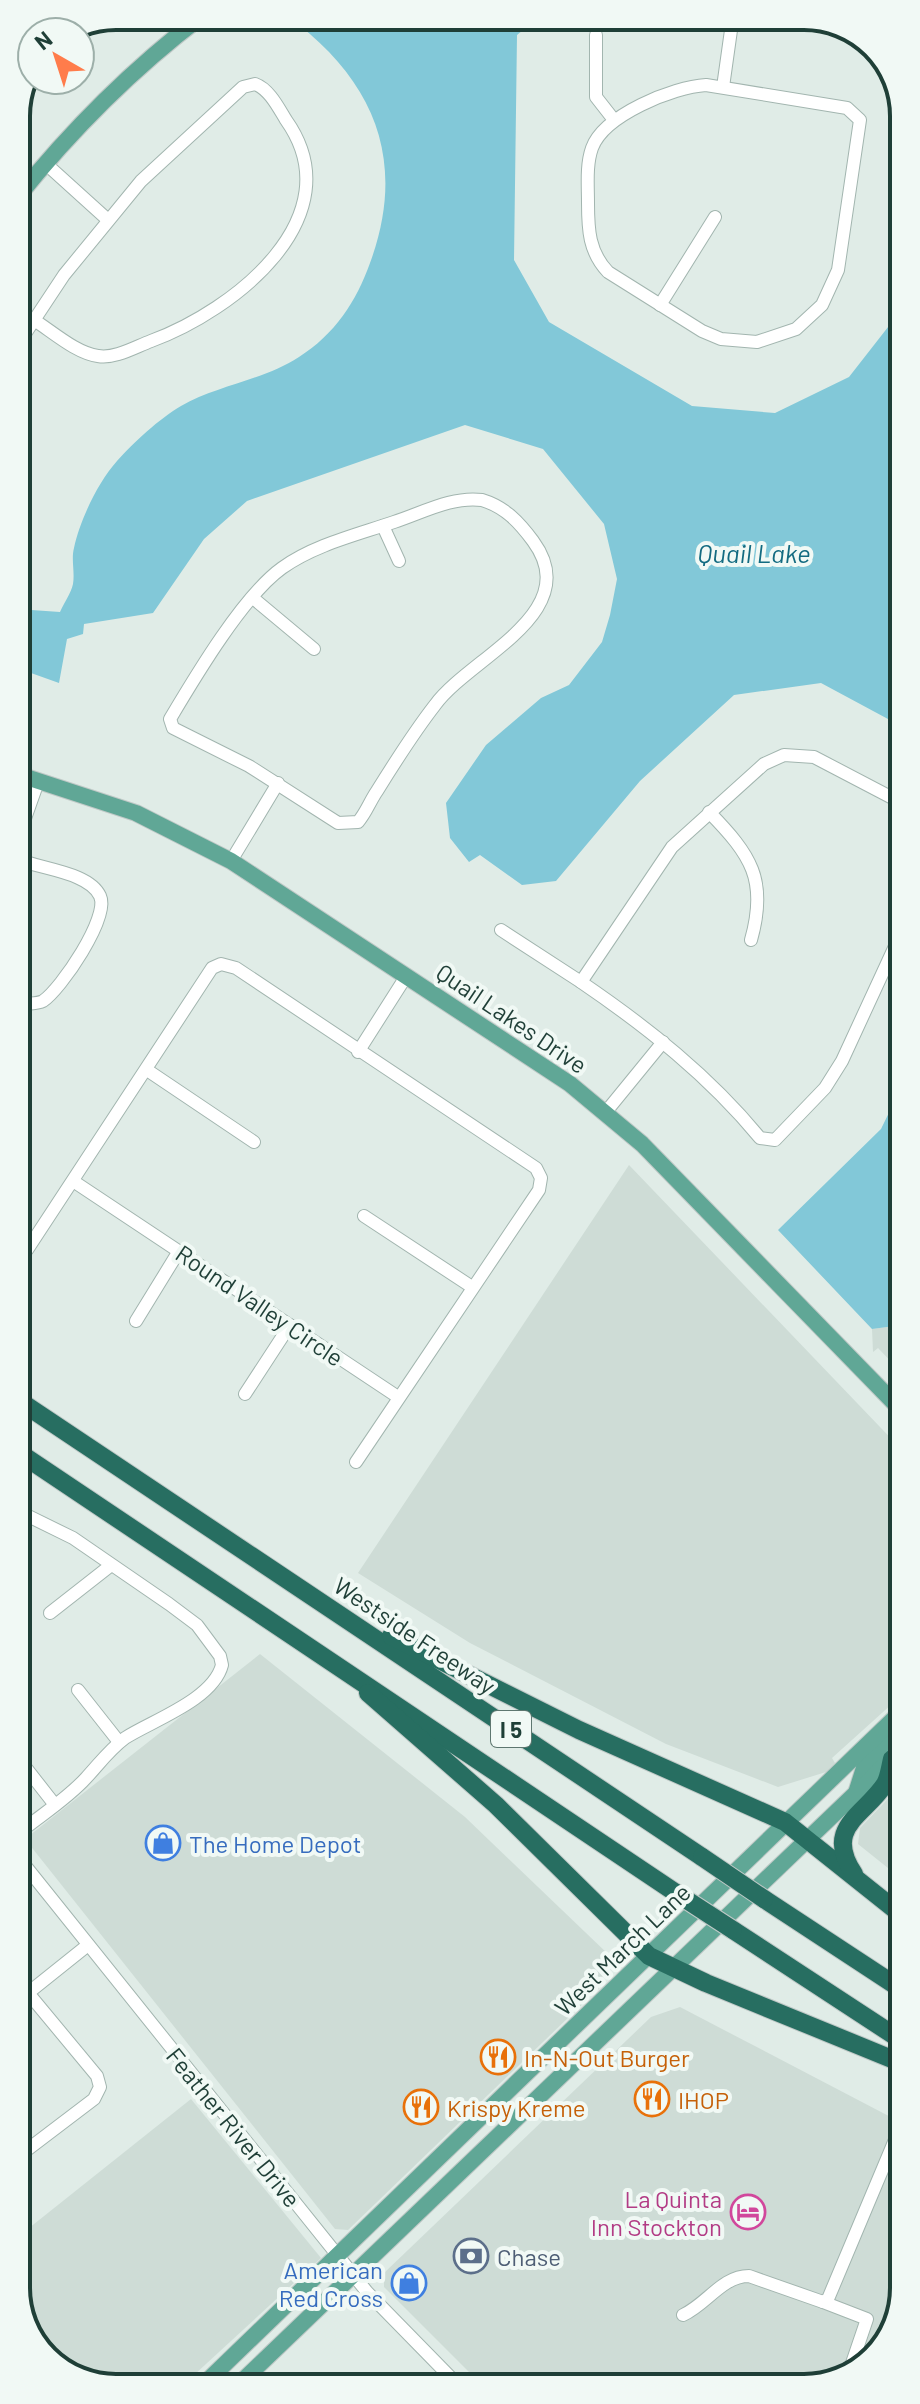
<svg xmlns="http://www.w3.org/2000/svg" width="920" height="2404" font-family="Barlow,sans-serif">
<rect width="100%" height="100%" fill="#e0ece7"/>
<!-- built -->
<g fill="#cedcd6">
<path d="M629 1165 903 1451V1694L832 1758 835 1763 826 1772 778 1787 666 1744 470 1643 358 1573Z"/>
<path d="M902 1325 903 1374 878 1348 873 1352 872 1329Z"/>
<path d="M260 1654 465 1817 609 1955 599 1988 348 2230 335 2229 25 1839Z"/>
<path d="M903 1783V1880L858 1844 860 1828Z"/>
<path d="M680 2007 904 2124V2284L878 2353 830 2384 483 2386 384 2287V2273L651 2017Z"/>
<path d="M191 2099 321 2258 181 2387 109 2388 55 2367 20 2314 19 2236Z"/>
</g>
<!-- water -->
<g fill="#82c8d8">
<path d="M287 16H387L406 21 411 16H540L517 35 514 260 549 322 692 406 775 413 849 377 899 313 901 299V726L821 683 734 695 640 781 556 881 522 885 480 855 469 862 450 838 446 803 486 745 541 698 569 685 602 642 610 615 617 579 604 524 543 449 465 425 247 501 204 539 153 613 84 624 83 634 67 639 59 683 17 668V609L60 612C64 603 71 593 73 584 75 572 71 559 74 548 80 520 98 482 117 461 134 442 159 419 181 406 218 385 264 380 299 357 335 334 356 302 370 263 408 160 374 79 287 16Z"/>
<path d="M902 1086V1325L872 1329 778 1230 881 1129Z"/>
</g>
<g fill="none" stroke-linecap="round" stroke-linejoin="round">
<!-- minor casing -->
<g stroke="#a2b5af" stroke-width="14">
<g id="minor">
<path d="M596 35V97L614 120"/>
<path d="M706 85 847 108 860 120 838 270 822 305 796 329 757 342 721 339 702 331 608 272C589 252 588 230 588 203 588 185 586 165 592 148 604 115 673 87 706 85Z"/>
<path d="M723 87 733 16"/>
<path d="M45 163 108 220"/>
<path d="M660 305 715 217"/>
<path d="M17 346 64 275 141 181 243 87 255 84C269 89 278 107 286 120 355 217 233 311 151 341 135 347 115 359 98 356 76 353 53 332 34 320"/>
<path d="M482 500C505 507 519 522 533 541 586 613 470 657 435 705 414 732 395 762 377 791 370 801 366 813 358 822L338 823 249 766 173 728 170 719C195 677 243 596 282 568 314 545 356 535 394 522 422 513 452 496 482 500Z"/>
<path d="M383 526 399 561"/>
<path d="M253 598 314 649"/>
<path d="M902 803 814 757 784 755 764 764 672 847 581 982C647 1027 709 1076 760 1138L775 1140 825 1088 842 1061 902 931"/>
<path d="M709 812C751 855 768 880 751 940"/>
<path d="M17 841 38 782"/>
<path d="M17 859C40 869 89 872 100 896 110 917 61 989 43 1001 37 1004 31 1003 25 1004L18 998"/>
<path d="M231 861 278 783"/>
<path d="M501 930 581 982"/>
<path d="M358 1052 407 975"/>
<path d="M147 1070 254 1142"/>
<path d="M605 1113 663 1042"/>
<path d="M73 1181 398 1397"/>
<path d="M364 1216 472 1287"/>
<path d="M27 1250 212 968 221 964 236 968 536 1168 541 1178 539 1190 356 1462"/>
<path d="M136 1321 179 1251"/>
<path d="M245 1394 290 1325"/>
<path d="M18 1511 73 1538 169 1604 197 1625 220 1656 222 1665C213 1700 151 1721 125 1738 109 1750 99 1764 86 1778 67 1799 41 1815 19 1833"/>
<path d="M50 1613 110 1566"/>
<path d="M78 1690 119 1742"/>
<path d="M19 1759 55 1805"/>
<path d="M19 1858 367 2292 459 2386"/>
<path d="M19 1982 97 2076 100 2087 94 2099 19 2156"/>
<path d="M28 1993 88 1945"/>
<path d="M823 2302 867 2319 849 2372"/>
<path d="M683 2315C707 2304 722 2276 749 2276L823 2302 828 2299 894 2142 904 2141"/>
</g>
</g>
<!-- major casing -->
<g stroke="#c0c9c7" stroke-width="18">
<g id="major">
<path d="M16 199C72 129 131 70 202 16"/>
<path d="M17 774 136 813 231 861 570 1084 642 1144 903 1412"/>
<path d="M857 1790 864 1768 903 1730"/>
<path d="M201 2387 903 1710"/>
<path d="M236 2387 903 1748"/>
</g>
</g>
<!-- highway casing -->
<g stroke="#c0c9c7" stroke-width="20">
<g id="highway">
<path d="M18 1400 702 1857"/>
<path d="M18 1452 676 1893"/>
<path d="M391 1636 579 1730 785 1822 903 1916"/>
<path d="M368 1693 496 1805 649 1956 706 1983 904 2064"/>
<path d="M854 1874C823 1827 864 1816 885 1784 889 1777 890 1767 892 1759"/>
<path d="M764 1899 904 1991"/>
<path d="M733 1930 904 2042"/>
</g>
</g>
<!-- minor -->
<use href="#minor" stroke="#fff" stroke-width="12"/>
<!-- major -->
<use href="#major" stroke="#60a796" stroke-width="16"/>
<!-- highway -->
<use href="#highway" stroke="#276e61" stroke-width="18"/>
<!-- highway-bridge casing -->
<g stroke="#c0c9c7" stroke-width="20" stroke-linecap="butt">
<g id="highway-bridge">
<path d="M702 1857 764 1899"/>
<path d="M676 1893 733 1930"/>
</g>
</g>
<!-- highway-bridge -->
<use href="#highway-bridge" stroke="#276e61" stroke-width="18"/>
</g>
<!-- icons -->
<defs>
<g id="shop-ring" transform="scale(1.8)"><circle r="9.5" fill="#f1f9f5" stroke="#3f7fe0" stroke-width="1.5"/><path d="M-5-2.5h2.3a2.7 3.5 0 0 1 5.4 0H5L5.5 6h-11ZM-1.5-2.5h3a1.5 2.3 0 0 0-3 0Z" fill="#3f7fe0"/></g>
<g id="restaurant-ring" transform="scale(1.8)"><circle r="9.5" fill="#f1f9f5" stroke="#e8710a" stroke-width="1.5"/><path d="M-5-6h1v4h1v-4h1v4h1v-4h1v5L-1.5 .5V6h-2V.5L-5-1ZM5-6V6H3V1.5H1.5Q1.5-4 5-6Z" fill="#e8710a"/></g>
<g id="hotel-ring" transform="scale(1.8)"><circle r="9.5" fill="#f1f9f5" stroke="#d1479c" stroke-width="1.5"/><path d="M-6-4.5h1.5V1H6V5H4.5V3h-9V5H-6ZM-4 0a1.8 1.8 0 1 1 3.6 0ZM.5 0V-2.5h3Q6-2.5 6 0Z" fill="#d1479c"/></g>
<g id="bank-ring" transform="scale(1.8)"><circle r="9.5" fill="#f1f9f5" stroke="#5c6f8a" stroke-width="1.5"/><path d="M-6-4H6V4H-6ZM0-2.3a2.3 2.3 0 1 0 0 4.6a2.3 2.3 0 1 0 0-4.6Z" fill="#5c6f8a"/></g>
</defs>
<g fill-rule="evenodd">
<use href="#shop-ring" x="163" y="1843"/>
<use href="#restaurant-ring" x="498" y="2057"/>
<use href="#restaurant-ring" x="652" y="2099"/>
<use href="#restaurant-ring" x="421" y="2107"/>
<use href="#hotel-ring" x="748" y="2212"/>
<use href="#bank-ring" x="471" y="2256"/>
<use href="#shop-ring" x="409" y="2283"/>
</g>
<g text-anchor="middle" dominant-baseline="central" stroke-width="8" stroke-linejoin="round" paint-order="stroke">
<!-- shield labels -->
<rect fill="#f1f9f5" stroke="#5e7770" stroke-width="2" x="491" y="1711" width="40" height="36" rx="6"/>
<g font-size="22" font-weight="bold" fill="#1f3f37">
<text x="511" y="1729">I 5</text>
</g>
<!-- street labels -->
<g font-size="24" fill="#1f3f37" stroke="#f1f9f5">
<text transform="translate(512 1018) rotate(34)">Quail Lakes Drive</text>
<text transform="translate(260 1305) rotate(34)">Round Valley Circle</text>
<text transform="translate(415 1635) rotate(34)">Westside Freeway</text>
<text transform="translate(622 1949) rotate(-44)">West March Lane</text>
<text transform="translate(234 2127) rotate(51)">Feather River Drive</text>
</g>
<!-- shop labels -->
<g font-size="24" fill="#366cbe" stroke="#f1f9f5" text-anchor="start">
<text x="189" y="1843">The Home Depot</text>
<text x="383" y="2269" text-anchor="end">American<tspan x="383" dy="28">Red Cross</tspan></text>
</g>
<!-- food labels -->
<g font-size="24" fill="#c56008" stroke="#f1f9f5" text-anchor="start">
<text x="524" y="2057">In-N-Out Burger</text>
<text x="678" y="2099">IHOP</text>
<text x="447" y="2107">Krispy Kreme</text>
</g>
<!-- hotel labels -->
<g font-size="24" fill="#b23c85" stroke="#f1f9f5" text-anchor="end">
<text x="722" y="2198">La Quinta<tspan x="722" dy="28">Inn Stockton</tspan></text>
</g>
<!-- service labels -->
<g font-size="24" fill="#4e5e75" stroke="#f1f9f5" text-anchor="start">
<text x="497" y="2256">Chase</text>
</g>
<!-- water labels -->
<g font-size="26" font-style="italic" fill="#136b81" stroke="#f1f9f5">
<text x="754" y="552">Quail Lake</text>
</g>
</g>
<!-- crop -->
<path d="M0 0H920V2404H0ZM116 30H804A86 86 0 0 1 890 116V2288A86 86 0 0 1 804 2374H116A86 86 0 0 1 30 2288V116A86 86 0 0 1 116 30Z" fill="#f1f9f5" fill-rule="evenodd"/>
<path fill="none" stroke="#1f3f37" stroke-width="4" d="M116 30H804A86 86 0 0 1 890 116V2288A86 86 0 0 1 804 2374H116A86 86 0 0 1 30 2288V116A86 86 0 0 1 116 30Z"/>
<!-- north arrow -->
<g transform="translate(56 56) rotate(321)"><circle r="38" fill="#f1f9f5" stroke="#9dafa9" stroke-width="2"/>
<path d="M0-6L14 30L0 20L-14 30Z" fill="#ff7c4b"/>
<text y="-12" font-size="22" font-weight="bold" text-anchor="middle" fill="#1f3f37">N</text>
</g>
</svg>
